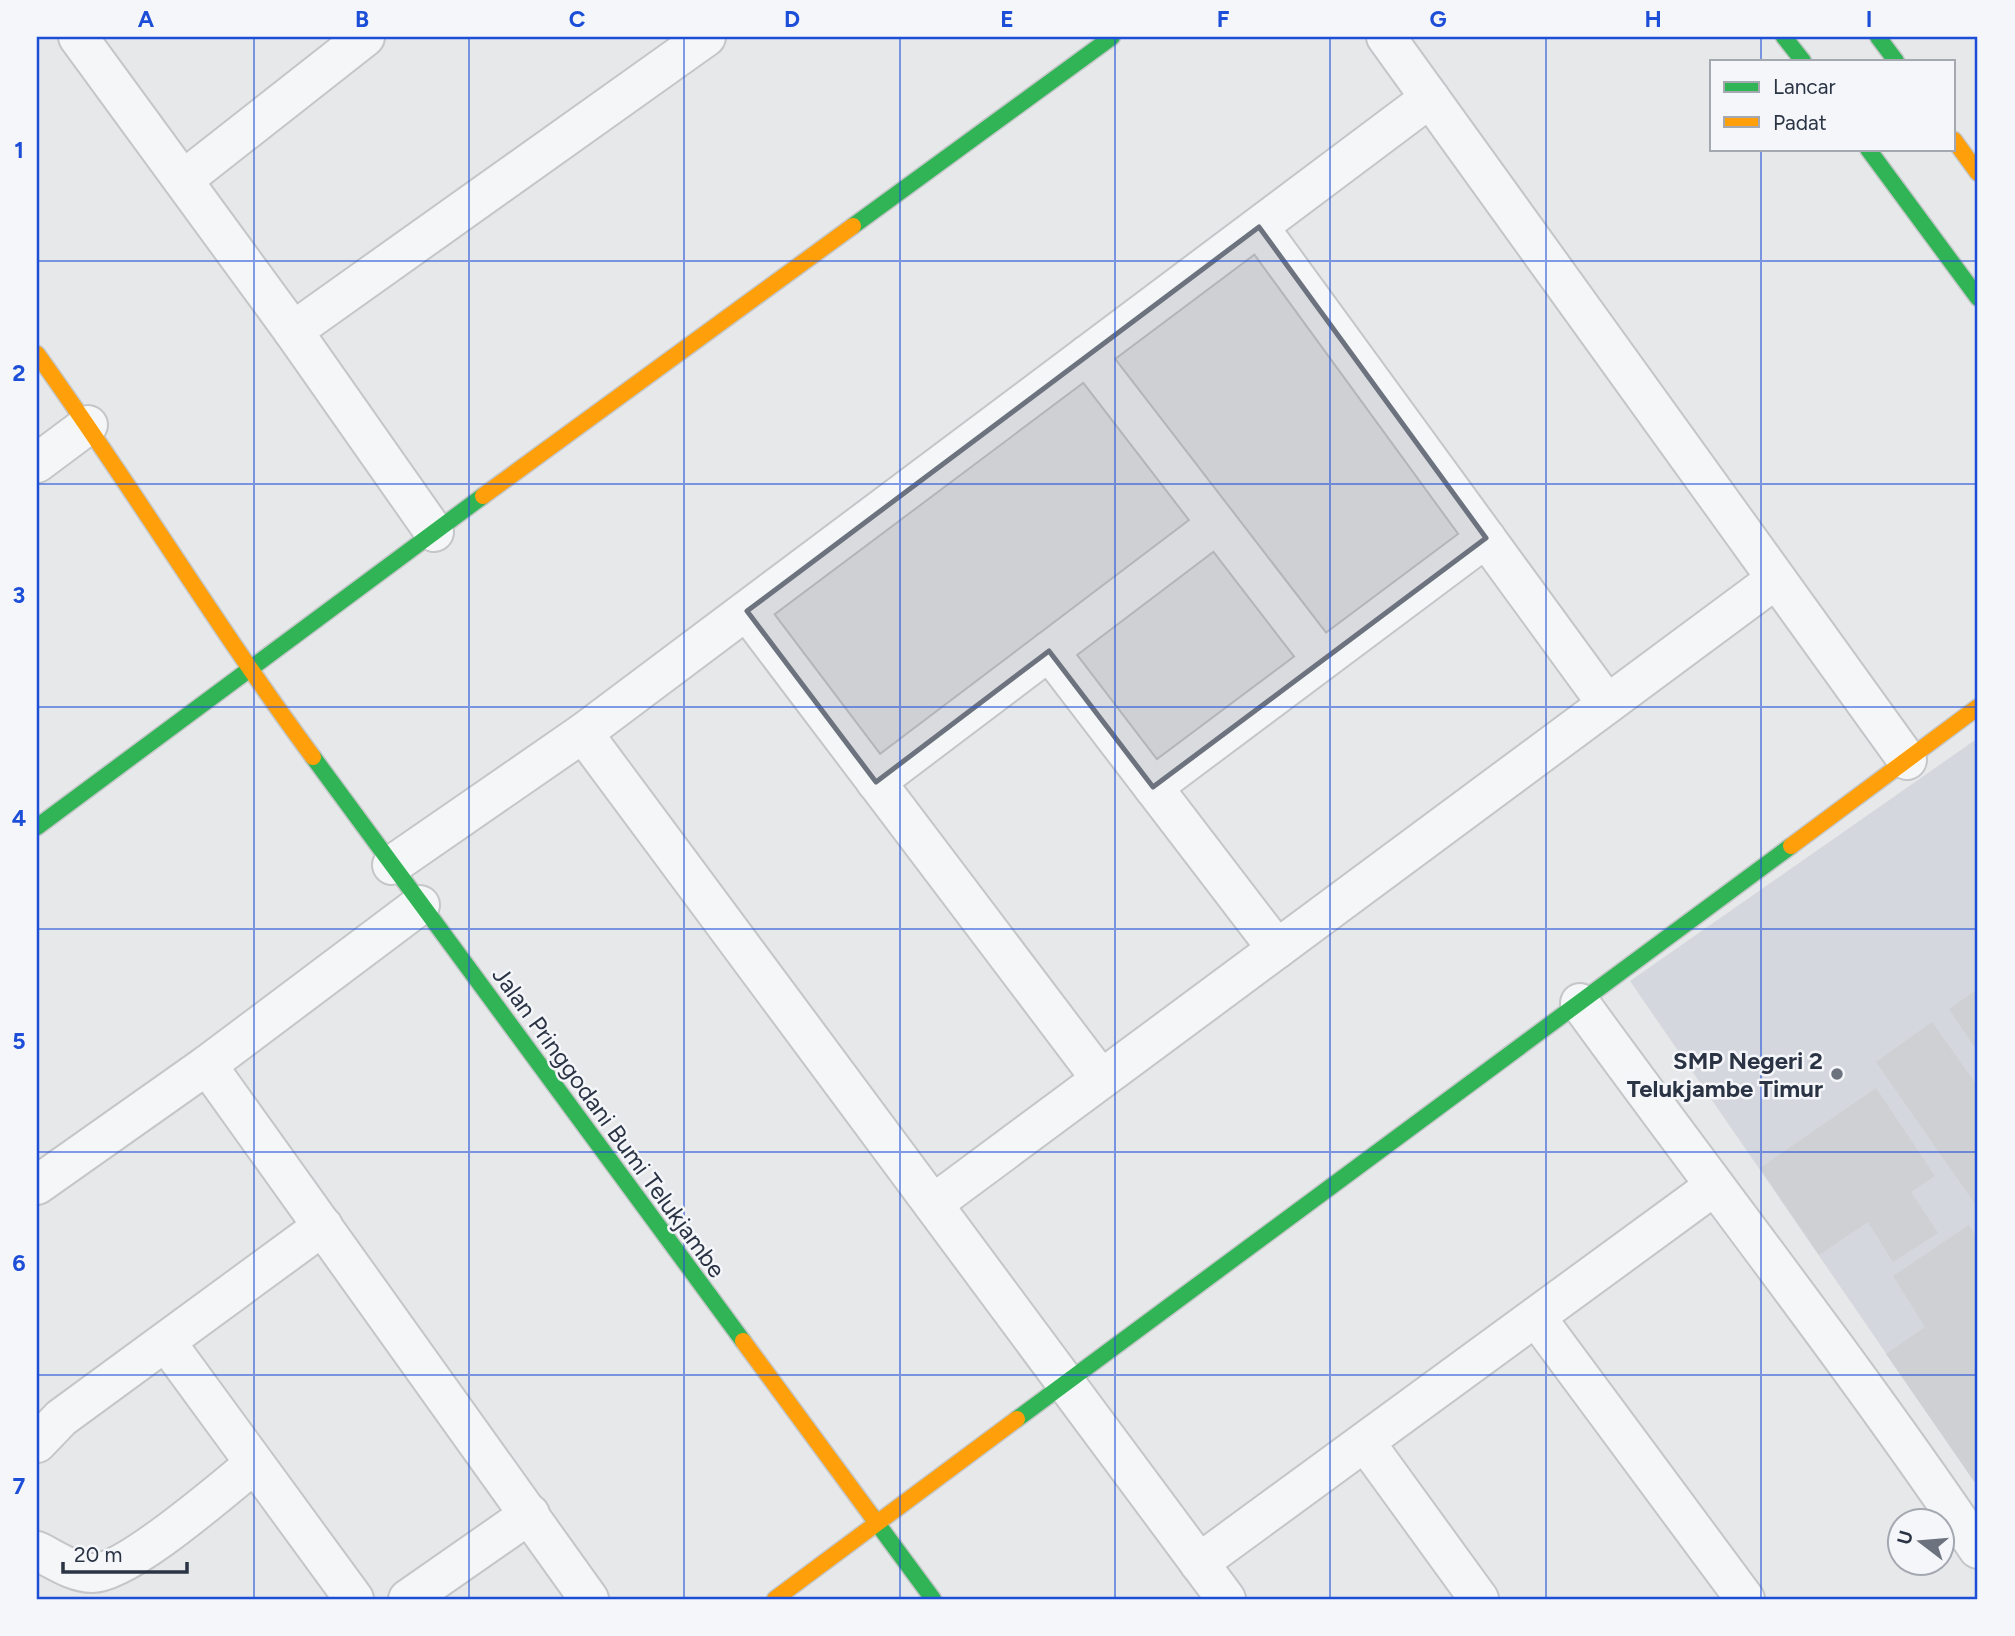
<svg xmlns="http://www.w3.org/2000/svg" width="2015" height="1636" font-family="Figtree,sans-serif">
<rect width="100%" height="100%" fill="#e6e8ea"/>
<!-- built -->
<path fill="#d4d7dd" d="M1978 738V1487L1630 981Z"/>
<!-- building -->
<g fill="#ced0d3">
<path d="M1978 989V1052L1949 1009Z"/>
<path d="M1932 1022 1978 1087V1208L1876 1062Z"/>
<path d="M1876 1088 1935 1176 1911 1192 1938 1233 1893 1262 1868 1222 1819 1255 1760 1168Z"/>
<path d="M1969 1225 1978 1240V1487L1886 1354 1925 1327 1893 1276Z"/>
</g>
<g fill="none" stroke-linecap="round" stroke-linejoin="round">
<!-- street casing -->
<g stroke="#c4c6c8" stroke-width="42">
<g id="street">
<path d="M78 37 293 331 434 532"/>
<path d="M1386 37 1907 760"/>
<path d="M183 180 365 37"/>
<path d="M1259 227 1607 704"/>
<path d="M293 331 706 37"/>
<path d="M1087 355 1322 660"/>
<path d="M37 463 88 425"/>
<path d="M747 611 1101 1079"/>
<path d="M1049 651 1277 949"/>
<path d="M583 733 1226 1599"/>
<path d="M876 782 1217 524"/>
<path d="M1153 787 1486 538"/>
<path d="M392 865 583 733 1430 98"/>
<path d="M1580 1003C1712 1185 1852 1363 1978 1549"/>
<path d="M207 1065 589 1599"/>
<path d="M37 1185 207 1065 420 905"/>
<path d="M933 1204 1776 579"/>
<path d="M1536 1317 1745 1599"/>
<path d="M166 1342 354 1599"/>
<path d="M1365 1442 1479 1599"/>
<path d="M37 1443 61 1418 323 1226"/>
<path d="M37 1551C54 1559 73 1573 92 1573 127 1574 224 1488 254 1464"/>
<path d="M1199 1563 1713 1187"/>
<path d="M408 1599 530 1514"/>
</g>
</g>
<!-- fast casing -->
<g stroke="#c4c6c8" stroke-width="19">
<g id="fast">
<path d="M1784 37 1803 61"/>
<path d="M1878 37 1896 61"/>
<path d="M1868 149 1978 298"/>
<path d="M853 226 1112 37"/>
<path d="M313 757 743 1341"/>
<path d="M37 827 483 496"/>
<path d="M1017 1419 1791 846"/>
<path d="M871 1515 933 1599"/>
</g>
</g>
<!-- slow casing -->
<g stroke="#c4c6c8" stroke-width="19">
<g id="slow">
<path d="M1954 140 1978 173"/>
<path d="M37 354C132 486 216 626 313 757"/>
<path d="M483 496 853 226"/>
<path d="M1791 846 1978 707"/>
<path d="M743 1341 871 1515"/>
<path d="M775 1599 1017 1419"/>
</g>
</g>
<!-- street -->
<use href="#street" stroke="#f5f6f7" stroke-width="38"/>
<!-- fast -->
<use href="#fast" stroke="#30b455" stroke-width="16"/>
<!-- slow -->
<use href="#slow" stroke="#ff9f0a" stroke-width="16"/>
</g>
<!-- marked area -->
<path fill="#6c737f" fill-opacity="0.2" stroke="#6c737f" stroke-width="5" stroke-linejoin="round" d="M1259 227 1486 538 1153 787 1049 651 876 782 747 611Z"/>
<!-- grid -->
<path fill="none" stroke="#1d4ed8" stroke-width="2" stroke-opacity="0.55" d="M254 37V1599M469 37V1599M684 37V1599M900 37V1599M1115 37V1599M1330 37V1599M1546 37V1599M1761 37V61M1761 149V1599M37 261H1978M37 484H1978M37 707H1978M37 929H1978M37 1152H1978M37 1375H1978"/>
<!-- markers -->
<circle fill="#6c737f" stroke="#f4f6f9" stroke-width="2.5" cx="1837" cy="1074" r="7"/>
<g text-anchor="middle" dominant-baseline="central" stroke-width="5" stroke-linejoin="round" paint-order="stroke">
<!-- poi labels -->
<g font-size="24" font-weight="bold" fill="#2b3445" stroke="#f4f6f9" text-anchor="end">
<text x="1823" y="1060">SMP Negeri 2<tspan x="1823" dy="28">Telukjambe Timur</tspan></text>
</g>
<!-- street labels -->
<g font-size="24" fill="#2b3445" stroke="#f4f6f9">
<text transform="translate(609 1122) rotate(54)">Jalan Pringgodani Bumi Telukjambe</text>
</g>
</g>
<!-- border -->
<rect width="2015" height="1636" fill="none" stroke="#f4f6f9" stroke-width="77"/>
<!-- legend -->
<rect x="1710" y="60" width="245" height="91" fill="#f4f6f9" stroke="#a4a8b1" stroke-width="2"/>
<rect x="1724" y="82" width="35" height="10" fill="#30b455" stroke="#a4a8b1" stroke-width="2"/>
<text x="1773" y="94" font-size="21" fill="#2b3445">Lancar</text>
<rect x="1724" y="117" width="35" height="10" fill="#ff9f0a" stroke="#a4a8b1" stroke-width="2"/>
<text x="1773" y="130" font-size="21" fill="#2b3445">Padat</text>
<!-- north arrow -->
<g transform="translate(1921 1542) rotate(286)"><circle r="33" fill="#f4f6f9" stroke="#a4a8b1" stroke-width="2"/>
<path d="M0-5L12 26L0 18L-12 26Z" fill="#6c737f"/>
<text y="-10" font-size="19" font-weight="bold" text-anchor="middle" fill="#2b3445">U</text>
</g>
<!-- scale -->
<path d="M63 1562v10h124v-10" fill="none" stroke="#2b3445" stroke-width="3.5"/>
<text x="74" y="1562" font-size="21" fill="#2b3445" stroke="#f4f6f9" stroke-width="5" paint-order="stroke">20 m</text>
<rect x="38" y="38" width="1938" height="1560" fill="none" stroke="#1d4ed8" stroke-width="2.5"/>
<g font-size="23" text-anchor="middle" font-weight="bold" fill="#1d4ed8">
<text x="146" y="27">A</text>
<text x="362" y="27">B</text>
<text x="577" y="27">C</text>
<text x="792" y="27">D</text>
<text x="1007" y="27">E</text>
<text x="1223" y="27">F</text>
<text x="1438" y="27">G</text>
<text x="1653" y="27">H</text>
<text x="1869" y="27">I</text>
<text x="19" y="158">1</text>
<text x="19" y="381">2</text>
<text x="19" y="603">3</text>
<text x="19" y="826">4</text>
<text x="19" y="1049">5</text>
<text x="19" y="1271">6</text>
<text x="19" y="1494">7</text>
</g>
</svg>
